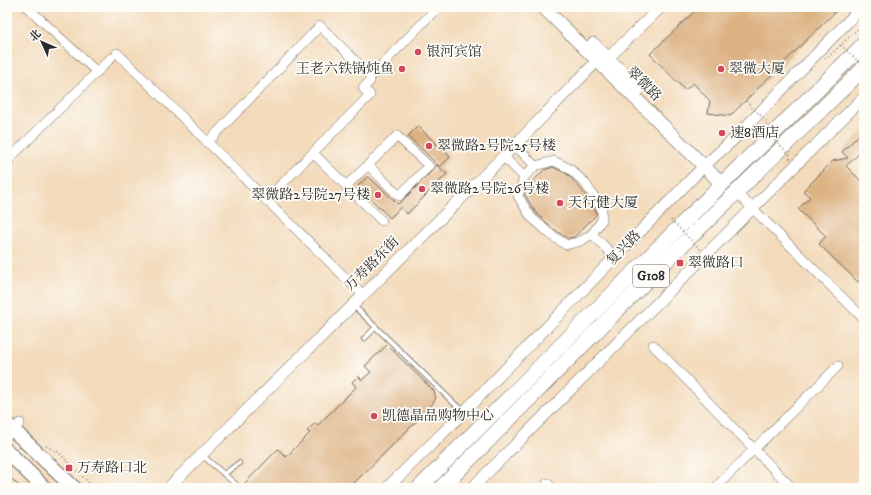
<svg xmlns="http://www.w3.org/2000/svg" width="871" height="495" font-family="'IM FELL DW Pica','Noto Serif SC',serif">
<rect width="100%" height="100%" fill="#fdfcf7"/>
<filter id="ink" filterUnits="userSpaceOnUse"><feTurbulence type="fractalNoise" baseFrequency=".025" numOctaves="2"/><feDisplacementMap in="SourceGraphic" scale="8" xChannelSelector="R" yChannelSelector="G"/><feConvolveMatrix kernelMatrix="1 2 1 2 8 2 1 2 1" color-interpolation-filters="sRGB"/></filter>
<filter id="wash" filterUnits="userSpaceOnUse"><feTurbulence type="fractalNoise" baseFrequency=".012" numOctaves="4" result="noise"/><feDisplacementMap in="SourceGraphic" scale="16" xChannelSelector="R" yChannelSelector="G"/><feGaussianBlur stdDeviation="0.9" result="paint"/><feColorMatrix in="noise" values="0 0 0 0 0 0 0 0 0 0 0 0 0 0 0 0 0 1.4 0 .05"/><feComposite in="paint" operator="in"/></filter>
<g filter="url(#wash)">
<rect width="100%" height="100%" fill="#f3daba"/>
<g id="blocks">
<!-- building -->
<g fill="#ddb283">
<path d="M699 7H840L730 116 708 113 710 101 693 83 685 90 650 54Z"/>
<path d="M418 126 450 157 440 167 408 136Z"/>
<path d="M864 130V149L846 166 864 184V276L858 282 819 244 826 236 798 209 810 197 803 191 833 161 848 158 842 152Z"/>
<path d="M437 165 447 174 407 214 401 207 390 218 358 186 368 176 398 204 403 200 433 170Z"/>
<path d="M553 167 567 174 581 189 596 211V215L574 237 567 238 554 229 536 213 525 195 527 187 544 170Z"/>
<path d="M387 345 434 391 436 398 429 409 349 488H248L244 484 278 449 286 457 310 433 307 431 315 423 318 425 356 387 352 382 358 376 362 380 371 372 365 366Z"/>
<path d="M7 474 21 488H7Z"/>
</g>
</g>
</g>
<g filter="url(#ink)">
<use href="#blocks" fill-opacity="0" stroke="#71685d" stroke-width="1"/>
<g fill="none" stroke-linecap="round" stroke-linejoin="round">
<!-- service casing -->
<g stroke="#71685d" stroke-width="6">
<g id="service">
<path d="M354 306 463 412"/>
<path d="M364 339 376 327"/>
<path d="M202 455 240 488"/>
<path d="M224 474 239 463"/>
</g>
</g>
<!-- minor casing -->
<g stroke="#71685d" stroke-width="10">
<g id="minor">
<path d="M27 7 97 72"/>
<path d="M117 53 363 295"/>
<path d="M397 136 429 166 399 196 368 165Z"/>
<path d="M207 143 320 26 371 76 438 7"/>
<path d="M313 153 382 221"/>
<path d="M503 156 524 177 535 166 515 145"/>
<path d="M7 161 111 58"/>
<path d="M535 166 554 161 570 169 585 183 602 209V220L592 234"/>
<path d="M524 177 518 196 531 217 550 234 566 245 581 241 592 234 615 257"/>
<path d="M346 186 368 165"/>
<path d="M736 192 864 319"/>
<path d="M266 200 370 95 363 88 370 81"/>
<path d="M653 345 792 488"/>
<path d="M7 436 20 423"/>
<path d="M547 483 552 488"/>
<path d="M715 488 838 366"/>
</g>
</g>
<!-- tertiary casing -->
<g stroke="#71685d" stroke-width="12">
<g id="tertiary">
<path d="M608 58 661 7"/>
<path d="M168 488 515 145 597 61"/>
<path d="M387 488 463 413 704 166 734 139 862 7"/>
<path d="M472 488 864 97"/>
</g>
</g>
<!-- secondary casing -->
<g stroke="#71685d" stroke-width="14">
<g id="secondary">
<path d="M543 7 722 184"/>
<path d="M593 44 639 89"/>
</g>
</g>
<!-- primary casing -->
<g stroke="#71685d" stroke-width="16">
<g id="primary">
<path d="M7 424 74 488"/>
<path d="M7 451 44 488"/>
</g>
</g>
<!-- trunk casing -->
<g stroke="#71685d" stroke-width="16">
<g id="trunk">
<path d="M419 488 722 184 864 44"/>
<path d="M441 488 673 254 864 68"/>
</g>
</g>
<!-- path -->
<g stroke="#71685d" stroke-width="1.5" stroke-dasharray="1 3" stroke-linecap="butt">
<path d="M825 58 826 59 864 23"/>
<path d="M752 138 759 130"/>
<path d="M7 410 11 414"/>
<path d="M46 446 58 452 94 488"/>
</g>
<!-- service -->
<use href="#service" stroke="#fff" stroke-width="4.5"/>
<!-- minor -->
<use href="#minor" stroke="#fff" stroke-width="9"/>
<!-- tertiary -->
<use href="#tertiary" stroke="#fff" stroke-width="11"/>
<!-- secondary -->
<use href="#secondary" stroke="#fff" stroke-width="13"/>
<!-- primary -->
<use href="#primary" stroke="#fff" stroke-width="14"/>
<!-- trunk -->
<use href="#trunk" stroke="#fff" stroke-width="15"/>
<!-- path-bridge -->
<g stroke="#71685d" stroke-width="1.5" stroke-dasharray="1 3" stroke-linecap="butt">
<path d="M841 45 864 67"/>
<path d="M746 101 767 122 764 130"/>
<path d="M759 130H764L790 155V160"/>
<path d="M671 220 701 250"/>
</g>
</g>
</g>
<!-- markers -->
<g fill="#d1495b" stroke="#fdfcf7" stroke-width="1.5">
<circle cx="418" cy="52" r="4"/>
<circle cx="402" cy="69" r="4"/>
<circle cx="721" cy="69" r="4"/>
<circle cx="722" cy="133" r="4"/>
<circle cx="429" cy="146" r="4"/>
<circle cx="422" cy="189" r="4"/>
<circle cx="378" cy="195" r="4"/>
<circle cx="560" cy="203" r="4"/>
<rect x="676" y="259" width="8" height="8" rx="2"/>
<circle cx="374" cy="416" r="4"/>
<rect x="65" y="464" width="8" height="8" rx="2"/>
</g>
<g text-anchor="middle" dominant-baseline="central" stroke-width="3.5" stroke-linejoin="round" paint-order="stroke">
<!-- shield labels -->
<rect fill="#fdfcf7" stroke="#6a6a68" stroke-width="1" x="633" y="265" width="36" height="22" rx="3"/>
<g font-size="13" font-weight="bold" fill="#2b2b2b">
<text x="651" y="276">G108</text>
</g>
<!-- poi labels -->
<g font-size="14" fill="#2b2b2b" stroke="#fdfcf7" text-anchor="start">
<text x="426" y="52">银河宾馆</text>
<text x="394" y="69" text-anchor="end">王老六铁锅炖鱼</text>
<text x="729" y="69">翠微大厦</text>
<text x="730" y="133">速8酒店</text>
<text x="437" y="146">翠微路2号院25号楼</text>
<text x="430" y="189">翠微路2号院26号楼</text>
<text x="370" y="195" text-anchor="end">翠微路2号院27号楼</text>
<text x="568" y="203">天行健大厦</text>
<text x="688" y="263">翠微路口</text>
<text x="382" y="416">凯德晶品购物中心</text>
<text x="77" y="468">万寿路口北</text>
</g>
<!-- street labels -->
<g font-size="14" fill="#2b2b2b" stroke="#fdfcf7">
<text transform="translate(644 84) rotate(45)">翠微路</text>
<text transform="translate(624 248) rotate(-46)">复兴路</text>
<text transform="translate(372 264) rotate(-45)">万寿路东街</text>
</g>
</g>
<!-- margin -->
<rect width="871" height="495" fill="none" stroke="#fdfcf7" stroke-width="24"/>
<!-- north arrow -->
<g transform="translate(42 42) rotate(315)" stroke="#fdfcf7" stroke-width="3" paint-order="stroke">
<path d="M0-3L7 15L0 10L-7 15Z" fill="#2b2b2b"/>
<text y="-6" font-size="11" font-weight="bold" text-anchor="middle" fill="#2b2b2b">北</text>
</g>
</svg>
